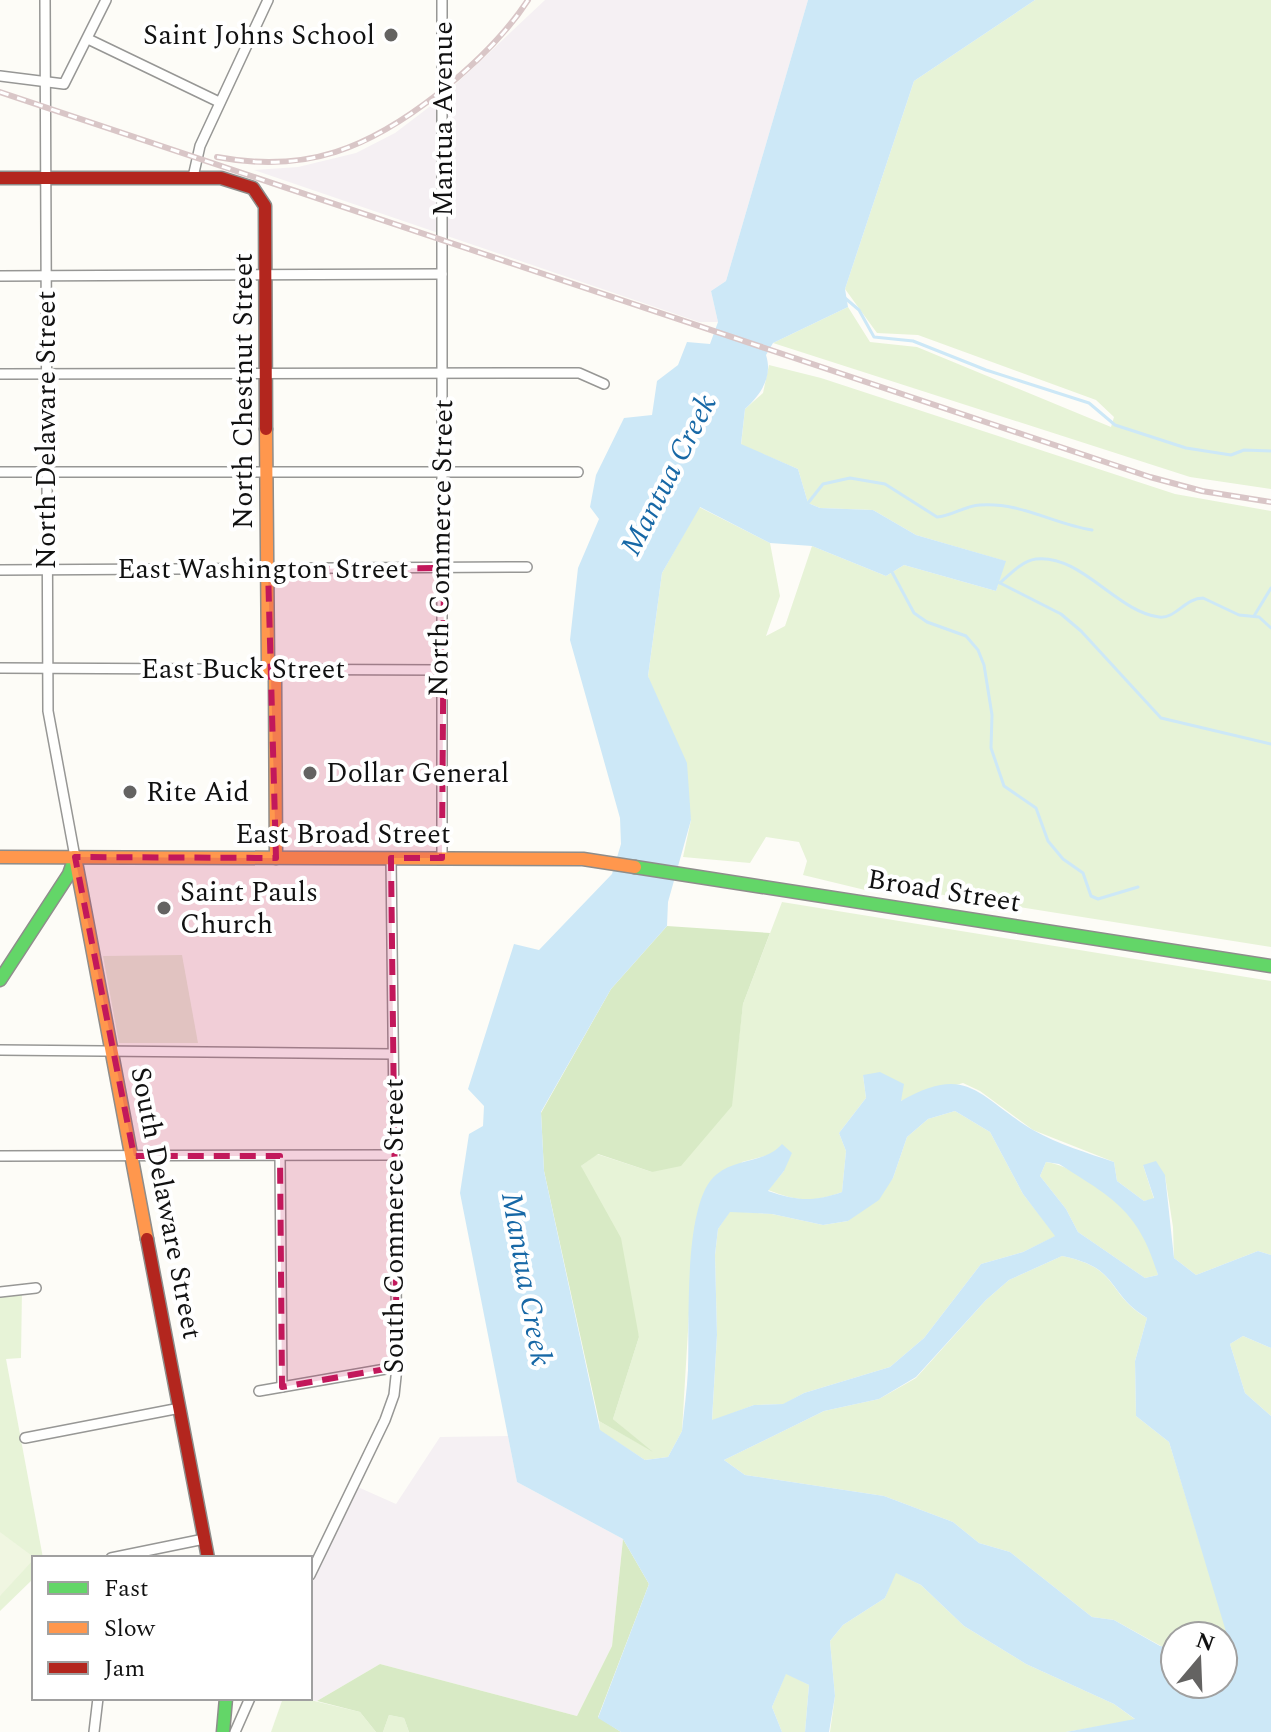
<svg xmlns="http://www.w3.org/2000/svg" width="1271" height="1732" font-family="Spectral,serif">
<rect width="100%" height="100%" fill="#fdfcf7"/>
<!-- industrial -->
<g fill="#f5f0f3">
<path d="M545 0H808L726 281 711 291 718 322H699L254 170 298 167 356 153 395 133 441 98Z"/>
<path d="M508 1436 517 1482 623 1539 612 1646 577 1716 380 1664 317 1701 302 1698H310V1569L351 1484 396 1504 440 1437Z"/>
</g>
<!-- green -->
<g fill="#e7f3d7">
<path d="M1035 0H1271V489L1190 477 773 343 848 307 870 342 917 347 1111 427 1114 417 1096 400 918 335 877 333 845 289 914 81Z"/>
<path d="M769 365 821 378 1175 494 1271 511V947L912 890H865L803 875 807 861 799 842 766 837 750 863 683 857 691 820 648 676 662 573 699 507 770 543 780 596 766 636 785 626 812 546 886 576 904 565 996 591 1005 561 916 535 873 510 820 508 808 503 798 469 741 445 745 409 763 393Z"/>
<path d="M782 902 1271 981V1255L1258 1251 1196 1275 1174 1258 1173 1227 1165 1176 1143 1165 1154 1199 1144 1201 1117 1181 1114 1162 1033 1130 980 1091 963 1083 900 1101 863 1075 866 1098 839 1133 846 1151 842 1192C813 1203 796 1201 768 1190L784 1171 773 1154 742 1162 690 1297 682 1431 668 1457 645 1460 600 1431 599 1421 647 1448 613 1419 639 1337 581 1166 597 1154 652 1172 731 1106 743 1004Z"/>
<path d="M955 1111 990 1132 1023 1194 1056 1236 1023 1252 981 1264 924 1338 890 1367 804 1393 784 1404 754 1405 712 1421 717 1335 715 1255 718 1229 730 1211 772 1214 823 1225 848 1221 893 1178 907 1137 928 1119Z"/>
<path d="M1046 1162C1079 1166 1130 1209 1146 1238 1152 1249 1155 1263 1158 1275L1145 1278 1078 1232 1066 1209 1040 1176Z"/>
<path d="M1062 1256C1121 1268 1105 1293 1147 1318L1135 1361 1136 1416 1169 1442 1228 1635 1223 1638 1175 1636V1648L1161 1646 1114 1620 1092 1617 1010 1552 979 1543 953 1522 884 1496 745 1475 724 1460 824 1411 879 1399 916 1378 986 1300 1009 1280Z"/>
<path d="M0 1288H22L21 1358 6 1359 43 1558H34V1578L0 1611Z"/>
<path d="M1243 1336 1271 1348V1416L1245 1393 1230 1344Z"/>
<path d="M895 1572 921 1585 964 1626 1026 1664 1114 1704 1136 1720 1066 1732H830L835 1696 830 1641 843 1625 885 1598Z"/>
<path d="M786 1673 809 1685 805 1732H782L772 1707Z"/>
<path d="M283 1698H302L360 1712 376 1732H271Z"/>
<path d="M389 1715 404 1718 409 1732H383Z"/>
</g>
<!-- forest -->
<g fill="#d8eac5">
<path d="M667 926 770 933 743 1004 732 1106 681 1166 652 1172 598 1154 581 1166 621 1238 639 1337 613 1419 653 1452 599 1421 544 1171 541 1113 611 989Z"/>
<path d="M623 1539 649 1584 598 1717 621 1732H409L404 1718 389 1715 383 1732H376L360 1712 317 1701 380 1664 577 1716 612 1646Z"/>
</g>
<!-- cemetery -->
<path fill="#e9eedb" d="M182 955 198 1043H119L103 956Z"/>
<!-- pitch -->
<path fill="#f0f6e1" d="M0 1532 35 1558 0 1596Z"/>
<!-- water -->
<path fill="#cde8f7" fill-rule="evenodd" d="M808 0H1035L914 81 845 289 848 307 773 343 766 355C773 377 761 394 745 409L741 444 798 469 808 503 820 508 873 510 916 535 1006 561 996 591 904 565 886 576 812 546 770 543 700 507 662 573 648 676 687 763 691 820 668 902 667 926 611 989 541 1112 544 1171 600 1430 645 1460 668 1457 682 1431C684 1411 687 1390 688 1370 690 1327 682 1200 717 1174 737 1158 766 1163 782 1144L792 1153 784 1171 768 1191C797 1201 814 1202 842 1192L846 1151 839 1133 866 1098 863 1075 880 1072 904 1084 901 1101C969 1062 979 1098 1033 1130 1058 1144 1087 1153 1114 1162L1117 1181 1144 1201 1154 1198 1143 1165 1156 1161 1165 1175 1174 1258 1196 1275 1258 1251 1271 1255V1348L1243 1336 1230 1344 1245 1393 1271 1416V1732H1066L1135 1719 1114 1704 1026 1664 964 1626 921 1585 896 1573 885 1598 843 1625 830 1641 835 1696 829 1732H805L809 1685 786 1674 772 1707 782 1732H621L598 1718 649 1584 623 1539 517 1482 460 1193 469 1134 483 1126 484 1106 468 1089 514 944 539 950 612 874 621 844 620 818 570 640 578 568 599 519 590 507 596 475 624 418 652 415 657 381 678 365 687 342 710 344 718 322 711 291 726 281ZM955 1111 990 1132 1023 1194 1055 1236 1023 1252 981 1264 924 1338 890 1367 804 1393 783 1404 754 1405 712 1420 717 1335 715 1255 718 1229 730 1212 772 1214 823 1225 848 1221 879 1200 893 1178 907 1137 928 1119ZM1046 1162 1059 1164C1113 1198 1139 1211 1158 1275L1145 1278 1078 1232 1066 1209 1040 1176ZM1062 1256C1121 1268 1105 1292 1147 1318L1135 1361 1136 1416 1169 1442 1227 1635 1223 1638V1684H1175V1648L1160 1646 1114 1620 1092 1617 1010 1552 979 1543 953 1522 884 1496 745 1475 724 1460 824 1411 879 1399 916 1377 986 1300 1009 1280Z"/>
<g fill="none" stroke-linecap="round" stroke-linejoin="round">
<!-- stream -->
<g stroke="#cde8f7" stroke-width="3">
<path d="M845 298 859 310 874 337 913 341 986 370 1089 403 1115 425 1186 448 1231 455 1244 450 1271 451"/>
<path d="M808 503 823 484 850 478 885 484 937 517C952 516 964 506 980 505 1021 502 1053 524 1092 530"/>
<path d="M892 572 914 613 927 622 966 636 978 650 984 665 992 715 991 748 1004 786 1036 808 1048 841 1063 859 1083 873 1091 896 1098 899 1138 887"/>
<path d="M998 582 1061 614 1081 631 1161 718 1271 744"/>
<path d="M1000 583C1010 574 1022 561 1036 559 1081 554 1117 612 1159 617 1176 619 1185 598 1203 598L1239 615 1259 617 1271 628"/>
<path d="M1254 616 1271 588"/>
</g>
<!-- street casing -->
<g stroke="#979795" stroke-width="12">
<g id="street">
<path d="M45 0 48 711 75 857"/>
<path d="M88 39 219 102"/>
<path d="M0 76 64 84 106 0"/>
<path d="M193 177 200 146 268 0"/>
<path d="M0 276 442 274"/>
<path d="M0 374 579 373 604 384"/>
<path d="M0 472H578"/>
<path d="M0 570 527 567"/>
<path d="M0 668 439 670"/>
<path d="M442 858V0"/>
<path d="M0 1050 392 1054"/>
<path d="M0 1156 393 1155"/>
<path d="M280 1156 282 1387"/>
<path d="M0 1292 36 1288"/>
<path d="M259 1391 397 1367"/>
<path d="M25 1438 180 1408"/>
<path d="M111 1558 204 1539"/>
<path d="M310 1575 385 1420 394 1395 397 1367 391 858"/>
<path d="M94 1732 98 1698"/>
<path d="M235 1732 250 1698"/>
</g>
</g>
<!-- fast casing -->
<g stroke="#8e8d8b" stroke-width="15">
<g id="fast">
<path d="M635 867 1271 966"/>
<path d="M0 980 69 874 75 857"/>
<path d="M223 1732 226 1698"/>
</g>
</g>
<!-- slow casing -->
<g stroke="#8e8d8b" stroke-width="15">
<g id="slow">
<path d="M266 429 268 667 275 678 276 858"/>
<path d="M0 857 583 859 635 867"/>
<path d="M75 857 147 1239"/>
</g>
</g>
<!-- jam casing -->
<g stroke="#8e8d8b" stroke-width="15">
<g id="jam">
<path d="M0 178H221L253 188 265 206 266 429"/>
<path d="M147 1239 208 1558"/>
</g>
</g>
<!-- street -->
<use href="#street" stroke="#fffffe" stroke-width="9"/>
<!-- fast -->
<use href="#fast" stroke="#63d668" stroke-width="12"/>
<!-- slow -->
<use href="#slow" stroke="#ff974d" stroke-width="12"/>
<!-- jam -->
<use href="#jam" stroke="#b3261e" stroke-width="12"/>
<!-- rail casing -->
<g stroke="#d9c6c7" stroke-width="6">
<g id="rail">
<path d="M0 92 1150 477 1202 491 1271 502"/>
<path d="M217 157C307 174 369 148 439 93 473 66 504 37 528 0"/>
</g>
</g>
<!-- rail -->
<use href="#rail" stroke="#fff" stroke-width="3" stroke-dasharray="9" stroke-linecap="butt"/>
</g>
<!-- marked area -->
<path fill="#c2185b" fill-opacity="0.2" stroke="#c2185b" stroke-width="6" stroke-dasharray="16 10" stroke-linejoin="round" d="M444 568 442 858H391L397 1367 282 1387 280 1156H134L75 857 276 858 268 569Z"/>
<!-- markers -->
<g fill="#646362" stroke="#fff" stroke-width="3">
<circle cx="391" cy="35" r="8"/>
<circle cx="310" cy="773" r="8"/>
<circle cx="130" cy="792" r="8"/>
<circle cx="164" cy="908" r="8"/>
</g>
<g text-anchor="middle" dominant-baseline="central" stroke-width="8" stroke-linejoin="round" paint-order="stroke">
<!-- poi labels -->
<g font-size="28" fill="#111" stroke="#fff" text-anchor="start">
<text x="375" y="35" text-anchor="end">Saint Johns School</text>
<text x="326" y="773">Dollar General</text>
<text x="146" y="792">Rite Aid</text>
<text x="180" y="892">Saint Pauls<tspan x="180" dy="32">Church</tspan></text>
</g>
<!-- street labels -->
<g font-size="28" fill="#111" stroke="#fff">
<text transform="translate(443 119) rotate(-90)">Mantua Avenue</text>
<text transform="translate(243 391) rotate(-90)">North Chestnut Street</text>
<text transform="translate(46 430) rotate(-90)">North Delaware Street</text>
<text transform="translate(441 548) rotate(-89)">North Commerce Street</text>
<text x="263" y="569">East Washington Street</text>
<text x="243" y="669">East Buck Street</text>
<text x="343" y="834">East Broad Street</text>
<text transform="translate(944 891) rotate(9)">Broad Street</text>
<text transform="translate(166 1203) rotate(79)">South Delaware Street</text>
<text transform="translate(394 1226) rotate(-90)">South Commerce Street</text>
</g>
<!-- water labels -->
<g font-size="30" font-style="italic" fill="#1768a6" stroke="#fff">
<text transform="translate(669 475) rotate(-63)">Mantua Creek</text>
<text transform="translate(526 1279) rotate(80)">Mantua Creek</text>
</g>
</g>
<!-- legend -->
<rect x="32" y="1556" width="280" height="144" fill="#ffffff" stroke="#a0a0a0" stroke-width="2"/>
<rect x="48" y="1582" width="40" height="12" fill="#63d668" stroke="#a0a0a0" stroke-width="2"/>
<text x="104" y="1596" font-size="24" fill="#111111">Fast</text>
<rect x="48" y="1622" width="40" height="12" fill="#ff974d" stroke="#a0a0a0" stroke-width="2"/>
<text x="104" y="1636" font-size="24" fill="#111111">Slow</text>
<rect x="48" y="1662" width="40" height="12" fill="#b3261e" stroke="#a0a0a0" stroke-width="2"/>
<text x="104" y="1676" font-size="24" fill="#111111">Jam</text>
<!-- north arrow -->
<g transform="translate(1199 1660) rotate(19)"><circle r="38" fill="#ffffff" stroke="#a0a0a0" stroke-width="2"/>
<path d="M0-6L14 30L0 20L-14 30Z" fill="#646362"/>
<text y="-12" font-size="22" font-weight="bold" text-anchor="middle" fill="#111111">N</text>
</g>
</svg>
